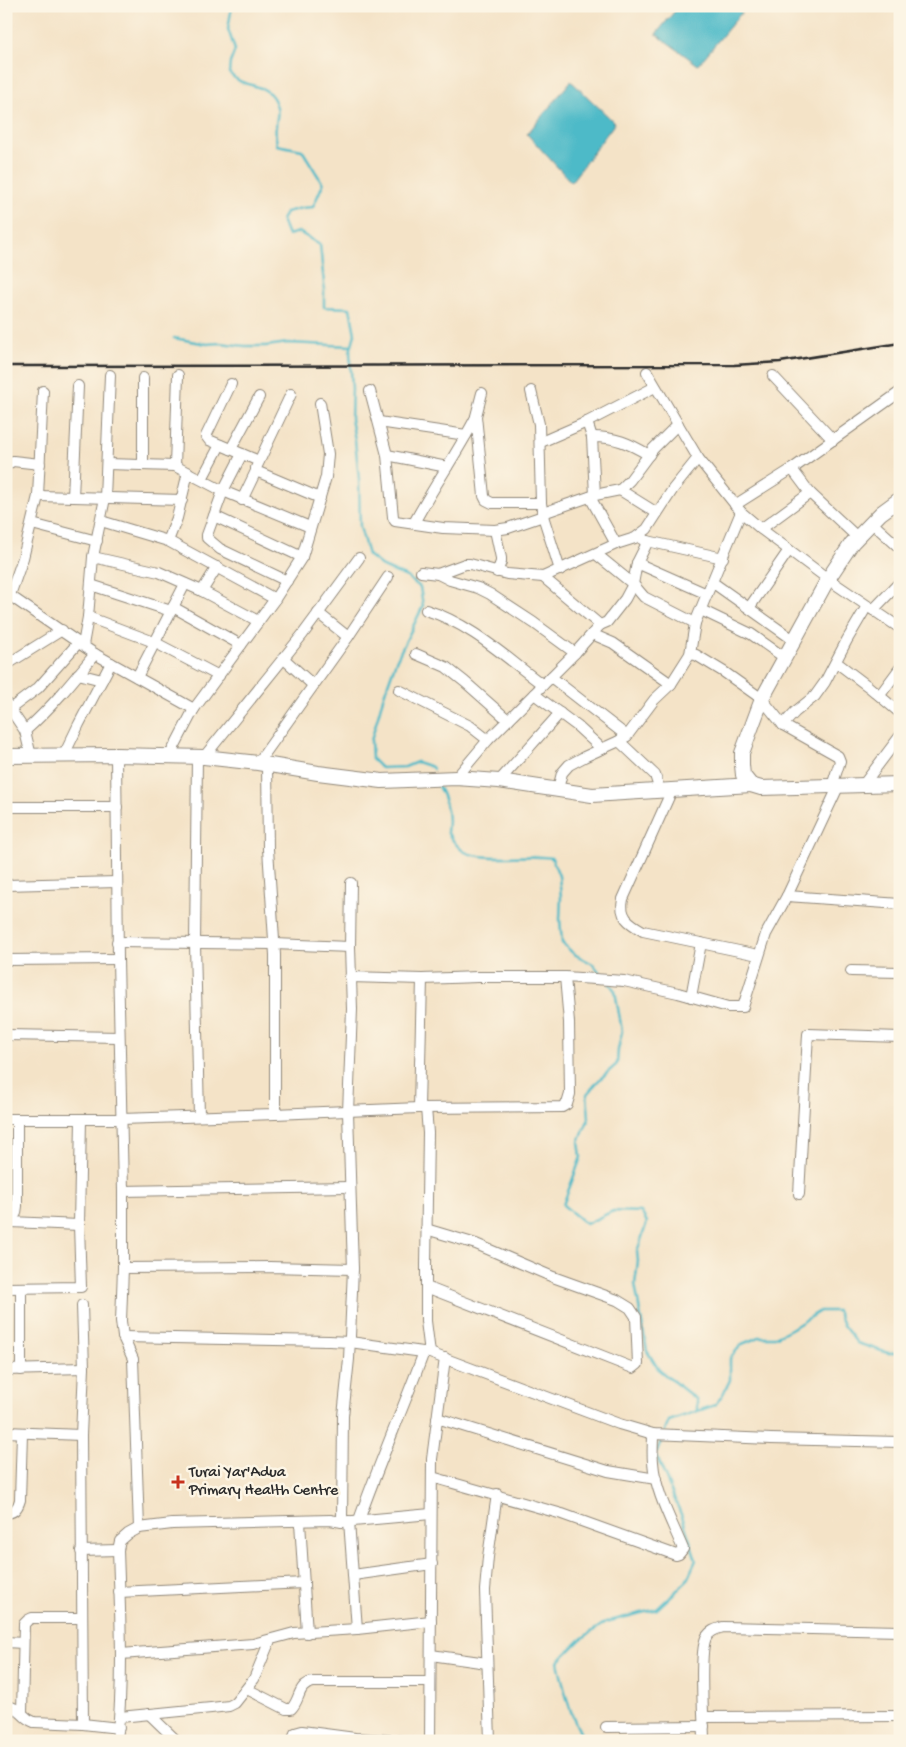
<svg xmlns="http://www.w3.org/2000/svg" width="906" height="1747" font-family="'Gochi Hand',sans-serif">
<rect width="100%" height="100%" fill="#fcf5e5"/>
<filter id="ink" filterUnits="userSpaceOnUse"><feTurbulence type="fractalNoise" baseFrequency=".02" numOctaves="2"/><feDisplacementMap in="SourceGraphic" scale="10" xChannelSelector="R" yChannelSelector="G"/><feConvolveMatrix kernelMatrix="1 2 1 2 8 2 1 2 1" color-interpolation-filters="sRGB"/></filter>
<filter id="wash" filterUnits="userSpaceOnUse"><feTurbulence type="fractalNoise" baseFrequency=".0096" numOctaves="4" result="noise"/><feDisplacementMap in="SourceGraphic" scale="20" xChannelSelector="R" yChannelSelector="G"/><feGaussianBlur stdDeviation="1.12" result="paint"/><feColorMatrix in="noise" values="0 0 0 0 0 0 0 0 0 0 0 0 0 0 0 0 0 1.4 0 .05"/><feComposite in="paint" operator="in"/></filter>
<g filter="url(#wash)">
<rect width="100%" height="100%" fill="#f4e3c7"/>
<!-- water -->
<g fill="#4dbac8" stroke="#3c727a">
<path d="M679 6H747L698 65 656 34Z"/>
<path d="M571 81 615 123 571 182 527 134Z"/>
</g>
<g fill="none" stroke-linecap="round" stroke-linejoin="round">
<!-- stream -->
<g stroke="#4dbac8" stroke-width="2.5">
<path d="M232 6 228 29 235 50 230 63 229 73C245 91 269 79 277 107 279 113 276 120 276 126 275 132 276 139 277 145L302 150 323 184 313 207 302 208 286 212 282 220 288 235 299 232 320 245 324 284V307L350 308 355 334 350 352 352 389 351 419 355 440 359 479 360 527 368 555 383 567 407 577 420 587 423 606 396 661 383 698 371 741 372 759 381 768 405 767 417 762 432 767 433 769"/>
<path d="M174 338 207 344 220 343 245 346H266L288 343 351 346"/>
<path d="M437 784C446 799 450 815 447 832 452 839 457 848 465 852 486 862 527 853 552 858L559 876 561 897 560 919 562 943 574 954 593 964 603 976"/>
<path d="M610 984 615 991 622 1031 618 1050 617 1064 599 1080 587 1094 589 1118 579 1142 581 1157 563 1205 586 1224 613 1211 641 1212 647 1222 637 1252 638 1261 635 1284 647 1351 659 1370 697 1400V1411"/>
<path d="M665 1431 669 1421 715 1405 723 1394 730 1380V1358L742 1344 759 1337H775L791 1329 820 1311H837L843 1325 857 1343 888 1353H900"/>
<path d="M657 1452 663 1436"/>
<path d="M585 1741C570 1717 564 1689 558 1662L581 1639 606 1622 657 1609 686 1582 696 1560 683 1519 657 1457"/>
</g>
</g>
</g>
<g filter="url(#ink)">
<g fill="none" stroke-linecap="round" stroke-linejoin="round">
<!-- street casing -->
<g stroke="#908779" stroke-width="12">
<g id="street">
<path d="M647 372 698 458 741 512 761 529 828 579 900 628"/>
<path d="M773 376 833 440"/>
<path d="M143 378V464"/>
<path d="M231 384 206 436 209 440 259 461"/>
<path d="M370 391 387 455 393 517 395 521 443 528 495 530 508 528 543 516"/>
<path d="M531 391 539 424 541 503 543 516 560 570"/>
<path d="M482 393 476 416 484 496 486 500 492 503H541"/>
<path d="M291 394 256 468V471L320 498"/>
<path d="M379 422 466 435"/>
<path d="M587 422 592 437 595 495"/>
<path d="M592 437C615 437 629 443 649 455"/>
<path d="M541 442 587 422 655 387"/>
<path d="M231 449 259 397"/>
<path d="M242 454 223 491 207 535V538L220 549 287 581"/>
<path d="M387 455 447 467"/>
<path d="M107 464 175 466 178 375"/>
<path d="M6 465 13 461 40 464"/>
<path d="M175 466 223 491 310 527"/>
<path d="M792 469 810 493 857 537"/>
<path d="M202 479 220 445"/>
<path d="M620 490 657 513"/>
<path d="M38 496 182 500"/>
<path d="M73 497 78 386"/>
<path d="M590 497 616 544"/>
<path d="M242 500 256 471"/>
<path d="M735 505 792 469 900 392"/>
<path d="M543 513 595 495 620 490 630 480 653 449 678 424"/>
<path d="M214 516 302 557"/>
<path d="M101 521 168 541 275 599"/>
<path d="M871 522 900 548"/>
<path d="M414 523C433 487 457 454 476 417"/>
<path d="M32 524 97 541"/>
<path d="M761 529 810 493"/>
<path d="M495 530 501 558V562L497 572"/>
<path d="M643 540 723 558"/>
<path d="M168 541 177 518 188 472"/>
<path d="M596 554 633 584 644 597 695 623"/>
<path d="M93 557 159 572 202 591 258 621"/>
<path d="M637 563 707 594"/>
<path d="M421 572 438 574 465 564H470L507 574 543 577 616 544 635 538 647 529 673 489 698 458"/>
<path d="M438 574 450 580 478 588 490 594 534 623 575 653"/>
<path d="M543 577 600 625"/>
<path d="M712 582 795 641"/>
<path d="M91 585 171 611"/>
<path d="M202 591 217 567"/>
<path d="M6 593 95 654 194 709"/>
<path d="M10 595 23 558 38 496 43 391"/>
<path d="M173 607 241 645"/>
<path d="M749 608 789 550"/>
<path d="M426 610C471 624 505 657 543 685"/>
<path d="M701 610 751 634 785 658"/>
<path d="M873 610 900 582"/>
<path d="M318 613 348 637"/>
<path d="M88 617 154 642 219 676"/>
<path d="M592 634 613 643 671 684"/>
<path d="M83 645 88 617 93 557 105 498 110 375"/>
<path d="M416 654 446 667 465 682 508 720"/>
<path d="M690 654 696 655 724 672 762 699 783 725 838 756 840 761 832 786"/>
<path d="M283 658 313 685"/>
<path d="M836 662 869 687 900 713"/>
<path d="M6 665 62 630"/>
<path d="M78 674 102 680"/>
<path d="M137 677 185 584"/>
<path d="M551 677 627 736"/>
<path d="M399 690 470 726 488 740"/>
<path d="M534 694 577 726 602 749"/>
<path d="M880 695 900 668"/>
<path d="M6 703 25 731 31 756"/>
<path d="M10 709 38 688 79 642"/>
<path d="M783 725 795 712 815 696 825 682 847 640 867 606"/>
<path d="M25 731C51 708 73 681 95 654"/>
<path d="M619 741 655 775 660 791"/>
<path d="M64 755 79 724 111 663"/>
<path d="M116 755 118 959 123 1191V1268L121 1321 123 1337 133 1359 139 1528"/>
<path d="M170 755 194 709 275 599 302 557 326 477 328 454 320 403"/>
<path d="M197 757 195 944 199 1116"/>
<path d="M204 757 303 634 359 558"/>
<path d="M258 763 348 637 388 577"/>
<path d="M456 778 488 740 575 653 600 625 607 622 625 599 633 584 637 563 648 541"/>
<path d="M499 781 560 713"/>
<path d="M863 785 900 736"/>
<path d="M558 789 562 773 569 765 584 757 619 741 627 736 654 700 671 684 690 654 695 623 741 512"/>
<path d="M672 790 623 899C619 917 629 923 643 931L758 955"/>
<path d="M6 807H117"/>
<path d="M6 885 117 882"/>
<path d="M787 896 900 904"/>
<path d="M117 942 274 944 350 947"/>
<path d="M6 960 118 959"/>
<path d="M851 971 900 972"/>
<path d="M350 977 422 979 478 977H565L624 981 678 993 728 1007H743L766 934 787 896 839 785"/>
<path d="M691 997 701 943"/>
<path d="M6 1035 119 1037"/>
<path d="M419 1108 422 979"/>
<path d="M275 1114 419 1108 562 1107 567 1104 570 1094 569 1022 565 977"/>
<path d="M6 1119H121L275 1114V955L268 849 267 764"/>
<path d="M123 1191 349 1187"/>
<path d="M799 1194 808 1034 900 1037"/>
<path d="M11 1222 79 1225"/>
<path d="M6 1227 16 1213 17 1206V1119"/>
<path d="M123 1268 269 1267 353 1269"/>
<path d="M426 1287 633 1368 638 1364 636 1317 630 1308 617 1300 553 1277 476 1244 426 1229"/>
<path d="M6 1288 81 1287 79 1225 81 1119"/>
<path d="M82 1305 84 1368 81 1435 83 1724"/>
<path d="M123 1337 329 1341 350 1342 430 1353 426 1321V1265L428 1133 426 1108"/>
<path d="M430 1353 619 1424 653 1434 771 1439 900 1442"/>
<path d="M6 1370 84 1368"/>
<path d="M21 1370V1288"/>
<path d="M437 1418 608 1471 656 1479"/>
<path d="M6 1432 81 1435"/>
<path d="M432 1477 562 1514 676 1555 679 1554 683 1549C672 1522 655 1492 653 1462 652 1453 653 1443 653 1434"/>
<path d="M6 1513C15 1513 18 1507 20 1500L22 1433"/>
<path d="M359 1520C379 1463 403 1409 424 1352"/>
<path d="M349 1521 357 1629"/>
<path d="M300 1522 307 1633"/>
<path d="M342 1522 343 1416 349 1359 353 1269 348 1112 352 1009 350 947 351 883"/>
<path d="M81 1551 118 1550"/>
<path d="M353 1575 432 1564"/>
<path d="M119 1592 304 1583"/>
<path d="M6 1642 23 1643"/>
<path d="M121 1654 253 1644 294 1633 357 1629 431 1621"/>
<path d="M431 1655 487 1663"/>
<path d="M247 1689 286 1709H291C301 1699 297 1685 313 1682H430"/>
<path d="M6 1706C23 1708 20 1717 34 1722L83 1724 119 1728"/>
<path d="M22 1713 24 1624 28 1620 32 1618H82"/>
<path d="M149 1714 177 1741"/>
<path d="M120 1717 211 1708 229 1706 235 1703 254 1679 270 1640"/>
<path d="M704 1717 900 1716"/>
<path d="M606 1727 704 1726"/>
<path d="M117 1741C124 1677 120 1614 118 1550L120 1541 128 1534 139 1528 172 1524 330 1520 342 1522 431 1514"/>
<path d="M292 1741 295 1733 302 1731 355 1738 403 1741"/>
<path d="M430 1741 432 1459 445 1358"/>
<path d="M490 1741 485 1590 488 1557 497 1494"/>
<path d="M704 1741C704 1721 698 1649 707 1636 711 1630 717 1629 723 1627L900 1631"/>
</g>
</g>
<!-- secondary casing -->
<g stroke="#908779" stroke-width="16">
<g id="secondary">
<path d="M900 499 881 513 852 543 828 579 762 699 742 753V765L743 775 751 785 761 788 900 784"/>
<path d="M6 756 116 755 204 757 258 763 318 773 382 781 456 778 499 781 592 795 751 785"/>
</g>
</g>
<!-- street -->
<use href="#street" stroke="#fff" stroke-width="10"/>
<!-- secondary -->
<use href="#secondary" stroke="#fff" stroke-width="14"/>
<!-- rail -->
<path stroke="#2b2b2b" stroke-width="2.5" d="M6 366 734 365 780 362 900 343"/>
</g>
</g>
<!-- markers -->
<path fill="#c8321e" stroke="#fcf5e5" stroke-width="2" d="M175.5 1474.5h5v5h5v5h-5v5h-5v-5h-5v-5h5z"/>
<g text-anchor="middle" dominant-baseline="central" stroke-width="5" stroke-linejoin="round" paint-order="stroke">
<!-- poi labels -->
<g font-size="16" fill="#2b2b2b" stroke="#fcf5e5" text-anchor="start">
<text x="189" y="1473">Turai Yar'Adua<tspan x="189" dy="18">Primary Health Centre</tspan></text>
</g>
</g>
<!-- margin -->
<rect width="906" height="1747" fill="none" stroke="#fcf5e5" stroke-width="25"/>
</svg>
